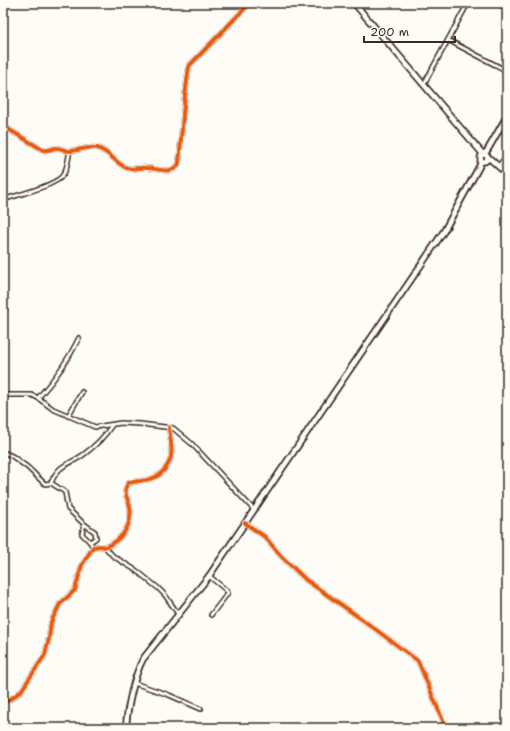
<svg xmlns="http://www.w3.org/2000/svg" width="510" height="731" font-family="'Shantell Sans',sans-serif">
<rect width="100%" height="100%" fill="#fdfcf7"/>
<filter id="ink" filterUnits="userSpaceOnUse"><feTurbulence type="fractalNoise" baseFrequency=".025" numOctaves="2"/><feDisplacementMap in="SourceGraphic" scale="8" xChannelSelector="R" yChannelSelector="G"/><feConvolveMatrix kernelMatrix="1 2 1 2 8 2 1 2 1" color-interpolation-filters="sRGB"/></filter>
<g filter="url(#ink)">
<g fill="none" stroke-linecap="round" stroke-linejoin="round">
<!-- street casing -->
<g stroke="#3b2a1e" stroke-width="6">
<g id="street">
<path d="M497 3 507 8"/>
<path d="M448 40 507 71"/>
<path d="M424 84 468 3"/>
<path d="M3 126 43 150C48 151 50 150 55 148 60 147 64 151 69 151 79 151 87 146 97 148 109 151 116 164 127 168 133 170 140 167 146 168 156 168 174 176 179 163L184 104 189 66 250 3"/>
<path d="M498 167 507 155"/>
<path d="M3 200C16 195 56 186 63 175 68 168 68 158 70 151"/>
<path d="M3 302 5 309 3 315"/>
<path d="M3 395H32L38 398 53 409 95 427 121 423 140 424 173 428 192 444 254 510"/>
<path d="M38 398C55 379 68 361 79 338"/>
<path d="M68 416 82 392"/>
<path d="M3 452 12 456 27 467 45 484 51 483"/>
<path d="M245 523 265 537 281 556 306 580 363 620 418 661 446 728"/>
<path d="M84 524 82 534 90 542"/>
<path d="M93 547 90 542 96 538 95 532 84 524 68 509 65 492 51 483C59 463 68 466 83 455 94 447 105 436 112 425"/>
<path d="M105 547 113 556 137 571 158 588 165 595 178 614"/>
<path d="M209 576 226 590 228 593 211 615"/>
<path d="M134 683 169 695 201 709"/>
<path d="M3 703 12 698 21 691 45 655 49 638 51 622 60 604 75 590 82 565 93 547 100 546 105 547C121 541 133 525 130 507 128 498 122 493 128 483 136 481 145 481 153 478 158 476 162 473 165 469 176 455 170 442 169 427"/>
</g>
</g>
<!-- secondary casing -->
<g stroke="#3b2a1e" stroke-width="8">
<g id="secondary">
<path d="M354 3 482 153 484 154 487 151 507 116"/>
<circle cx="484" cy="158" r="3.5"/>
<path d="M488 157 507 174"/>
<path d="M126 728C127 708 134 676 143 659L209 576 421 265 444 231 480 165 481 159"/>
</g>
</g>
<!-- street -->
<use href="#street" stroke="#fdfcf7" stroke-width="3"/>
<!-- secondary -->
<use href="#secondary" stroke="#fdfcf7" stroke-width="4.5"/>
<!-- cycleway casing -->
<g stroke="#fdfcf7" stroke-width="6">
<g id="cycleway">
<path d="M3 126 43 150C48 151 50 150 55 148 60 147 64 151 69 151 79 151 87 146 97 148 109 151 116 164 127 168 133 170 140 167 146 168 156 168 174 176 179 163L184 104 189 66 250 3"/>
<path d="M245 523 265 537 281 556 306 580 363 620 418 661 446 728"/>
<path d="M3 703 12 698 21 691 45 655 49 638 51 622 60 604 75 590 82 565 93 547 100 546 105 547C121 541 133 525 130 507 128 498 122 493 128 483 136 481 145 481 153 478 158 476 162 473 165 469 176 455 170 442 169 427"/>
</g>
</g>
<!-- cycleway -->
<use href="#cycleway" stroke="#e8590c" stroke-width="4"/>
</g>
</g>
<!-- margin -->
<rect width="510" height="731" fill="none" stroke="#fdfcf7" stroke-width="16"/>
<rect x="8" y="8" width="494" height="715" fill="none" stroke="#3b2a1e" stroke-width="1.5" filter="url(#ink)"/>
<!-- scale -->
<path d="M364 36v6h91v-6" fill="none" stroke="#3b2a1e" stroke-width="2"/>
<text x="370" y="36" font-size="12" fill="#3b2a1e" stroke="#fdfcf7" stroke-width="3" paint-order="stroke">200 m</text>
</svg>
